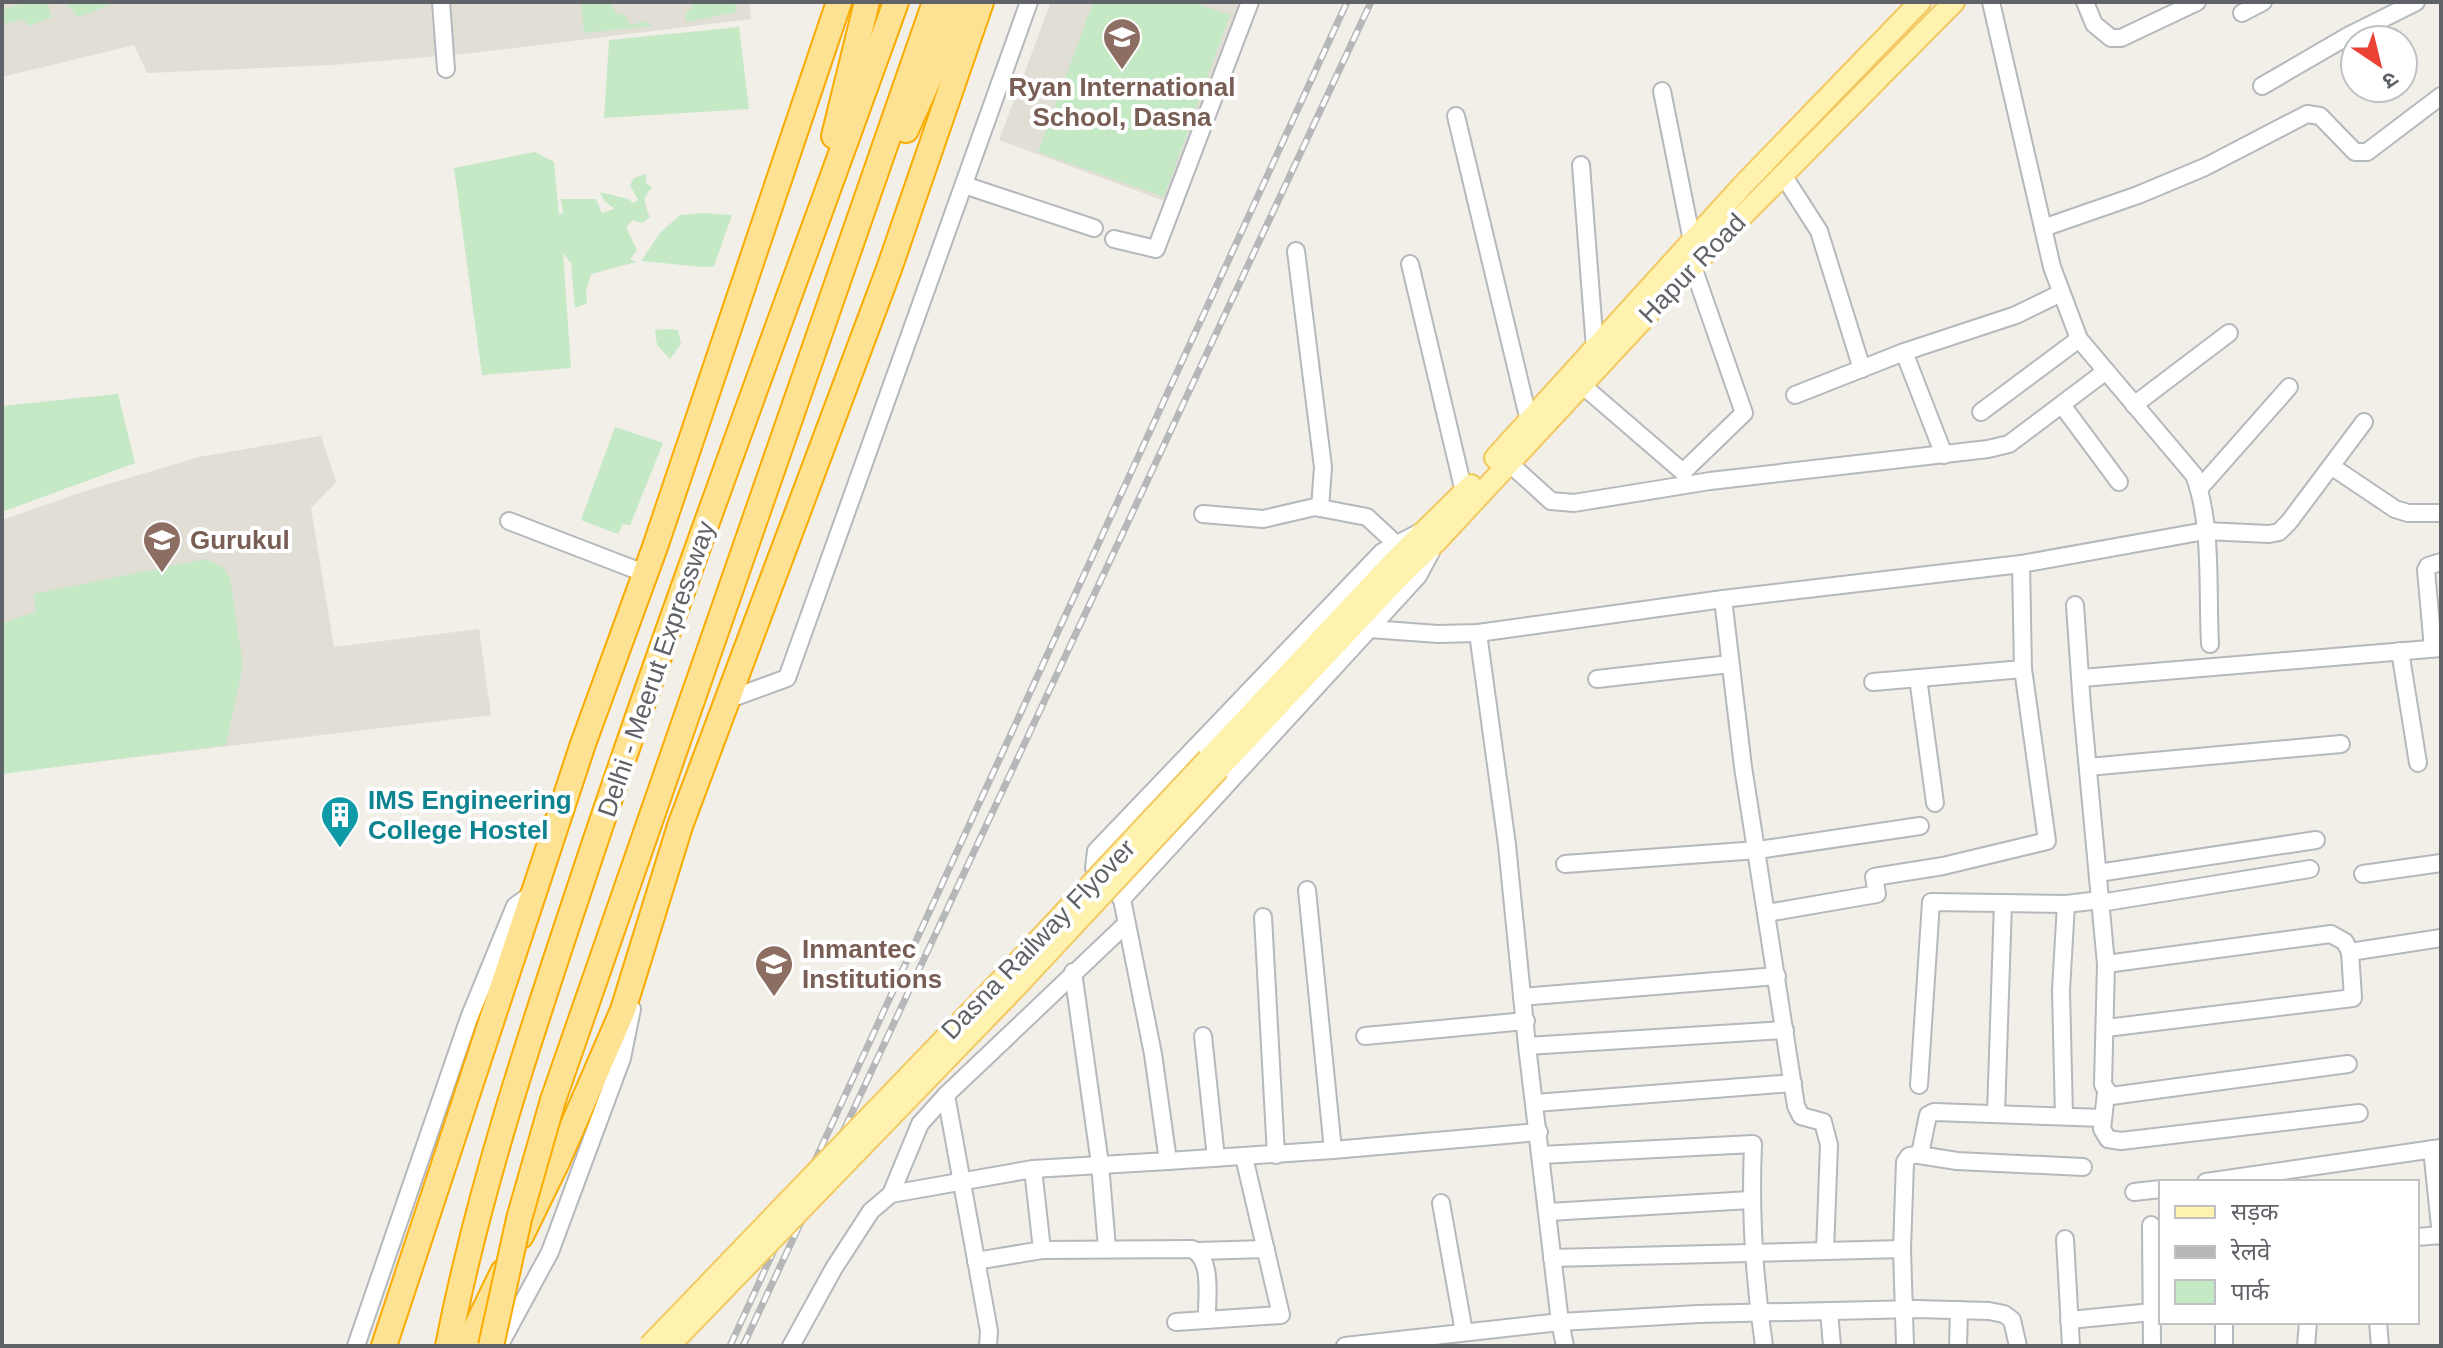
<svg xmlns="http://www.w3.org/2000/svg" width="2443" height="1348" font-family="Helvetica,'Noto Sans Devanagari',sans-serif">
<rect width="100%" height="100%" fill="#f1efe8"/>
<!-- education -->
<g fill="#e1ded6">
<path d="M2 2H750L751 19 464 54 332 65 147 73 134 45 2 77Z"/>
<path d="M1051 2H1246L1170 203 999 140Z"/>
<path d="M321 436 336 482 311 508 334 647 479 629 491 715 2 773V520L85 491 199 457Z"/>
</g>
<!-- green -->
<g fill="#c5e8c5">
<path d="M27 2H47L52 17 29 26 24 19 2 24V10Z"/>
<path d="M64 2H117L78 17Z"/>
<path d="M581 2H610L616 13 625 15 630 25 645 21 651 26 584 33Z"/>
<path d="M691 2H735L736 12 686 22V12L692 9Z"/>
<path d="M1093 2H1193L1230 15 1164 197 1038 152Z"/>
<path d="M739 27 749 109 604 118 609 40Z"/>
<path d="M535 152 554 162 559 215 563 213 561 199H596L602 213 615 209 604 201 600 192 628 199 634 203 638 200 630 185 634 178 646 174V183L652 188C641 198 645 205 650 217L642 223 633 220 626 227 637 250 630 259 636 262 591 274 586 291 587 303 575 308 571 263 563 253 571 368 482 375 454 168Z"/>
<path d="M702 213 732 215 714 266 703 267 641 261 660 233 680 215Z"/>
<path d="M669 329 678 330 681 344 670 359 657 345 655 330Z"/>
<path d="M118 394 135 463 2 512V406Z"/>
<path d="M615 427 663 443 630 525 623 524 618 534 581 520Z"/>
<path d="M206 559 223 567 230 578 243 665 226 745 2 774V623L36 612 33 594Z"/>
</g>
<g fill="none" stroke-linecap="round" stroke-linejoin="round">
<!-- minor casing -->
<g stroke="#b5b8bc" stroke-width="20">
<g id="minor">
<path d="M441 2 446 69"/>
<path d="M1991 2 2052 267 2079 339 2194 475C2213 524 2207 591 2210 644"/>
<path d="M2085 2 2094 24 2111 38H2121L2197 2"/>
<path d="M2242 13 2263 2"/>
<path d="M2262 86 2348 36 2416 2"/>
<path d="M1662 91 1692 241"/>
<path d="M1456 116 1529 421"/>
<path d="M1581 165 1595 348"/>
<path d="M1783 175 1819 231 1862 369"/>
<path d="M964 185 1094 228"/>
<path d="M2043 228 2138 195 2205 167 2307 114 2320 116 2355 152H2367L2441 96"/>
<path d="M1114 239 1156 249 1250 2"/>
<path d="M1296 251 1323 467 1320 508"/>
<path d="M1410 264 1464 492"/>
<path d="M1904 352 1944 455"/>
<path d="M1582 385 1683 472 1744 413 1693 267"/>
<path d="M1795 395 1904 352 2016 315 2061 293"/>
<path d="M2062 405 2119 482"/>
<path d="M2134 405 2229 333"/>
<path d="M1981 412 2079 339"/>
<path d="M1509 463 1551 501 1574 503 1710 481 1988 449 2009 444 2106 371"/>
<path d="M2331 466 2395 509 2408 513H2441"/>
<path d="M2199 489 2289 387"/>
<path d="M1203 514 1263 519 1315 507 1367 517 1395 543"/>
<path d="M509 521 644 573"/>
<path d="M1723 599 1743 767 1796 1106 1801 1116 1823 1122 1829 1145 1825 1251"/>
<path d="M2075 605 2082 706 2106 964 2103 1085 2111 1096 2348 1064"/>
<path d="M1370 629 1438 634 1478 633 1723 599 2021 564 2205 531 2269 534 2279 532 2289 522 2364 422"/>
<path d="M1478 633 1507 845 1527 1046 1560 1322 1565 1346"/>
<path d="M2433 648 2426 570 2428 566 2441 562"/>
<path d="M2400 651 2418 763"/>
<path d="M1918 678 1935 803"/>
<path d="M2082 678 2441 648"/>
<path d="M1597 679 1730 664"/>
<path d="M1873 682 2023 669 2021 564"/>
<path d="M727 700 787 678 1029 2"/>
<path d="M2088 767 2341 744"/>
<path d="M1565 864 1758 850 1920 826"/>
<path d="M2098 873 2316 840"/>
<path d="M2363 874 2441 863"/>
<path d="M1307 890 1333 1150"/>
<path d="M1122 899 1094 868 1096 851 1382 552 1420 532"/>
<path d="M2100 903 2310 869"/>
<path d="M1767 913 1877 894 1874 877 1943 866 2047 841 2023 669"/>
<path d="M1263 917 1276 1155"/>
<path d="M2106 964 2331 934 2345 942 2350 952"/>
<path d="M1073 972 1100 1164 1107 1248"/>
<path d="M1522 997 1777 976"/>
<path d="M2106 1028 2353 998 2350 952 2441 938"/>
<path d="M1203 1036 1216 1158"/>
<path d="M1365 1036 1526 1021"/>
<path d="M1527 1046 1785 1030"/>
<path d="M1919 1085 1931 902 2066 904"/>
<path d="M2106 1093 2102 1129 2108 1139 2121 1141 2359 1113"/>
<path d="M946 1095 989 1331 988 1346"/>
<path d="M1535 1103 1793 1083"/>
<path d="M1996 1114 2003 903"/>
<path d="M2064 1116 2061 990 2066 904 2100 900"/>
<path d="M2432 1149 2441 1236"/>
<path d="M1541 1155 1753 1144C1750 1213 1754 1278 1764 1346"/>
<path d="M1919 1155 1957 1161 2083 1167"/>
<path d="M1168 1161 1333 1150 1539 1132"/>
<path d="M1033 1169 1042 1250"/>
<path d="M2206 1182 2441 1148"/>
<path d="M2134 1192 2161 1189"/>
<path d="M891 1194 920 1124 946 1095 1126 924"/>
<path d="M1441 1203 1464 1332"/>
<path d="M1549 1212 1750 1200"/>
<path d="M2151 1225 2152 1346"/>
<path d="M2417 1237 2441 1235"/>
<path d="M2065 1239 2071 1346"/>
<path d="M1197 1251 1266 1249"/>
<path d="M1552 1258 1902 1249"/>
<path d="M976 1261 1042 1250 1192 1249C1214 1260 1206 1299 1207 1320"/>
<path d="M1829 1311 1832 1346"/>
<path d="M2069 1320 2152 1312"/>
<path d="M1176 1322 1281 1315 1244 1157"/>
<path d="M2378 1322 2380 1346"/>
<path d="M356 1346 469 1018 515 906 533 893"/>
<path d="M499 1346 550 1252 622 1058 632 1009"/>
<path d="M791 1346 834 1268 871 1211 891 1194 1033 1169 1168 1161 1153 1054 1122 899 1418 576 1431 552"/>
<path d="M1345 1346 1560 1322 1698 1314 1916 1309 1989 1311 2004 1314 2012 1320 2018 1346"/>
<path d="M1905 1346 1902 1249 1905 1162 1909 1156 1920 1154 1928 1115 1934 1112 2103 1118"/>
<path d="M1958 1346 1959 1310"/>
<path d="M2224 1346V1322"/>
<path d="M2306 1346 2308 1322"/>
</g>
</g>
<!-- major casing -->
<g stroke="#f2c960" stroke-width="24">
<g id="major">
<path d="M1495 458 1743 185 1920 2"/>
<path d="M1208 759 1394 561 1471 485"/>
<path d="M1219 769 1405 571 1437 541 1686 273 1954 2"/>
</g>
</g>
<!-- highway casing -->
<g stroke="#f9ab00" stroke-width="28">
<g id="highway">
<path d="M906 130 940 54 959 2"/>
<path d="M834 136 867 2"/>
<path d="M553 1100 935 2"/>
<path d="M521 1236 557 1162 623 1010 680 826 889 269 981 2"/>
<path d="M384 1346 583 744 655 547 839 2"/>
<path d="M448 1346C481 1178 537 1016 591 854 687 568 794 286 896 2"/>
<path d="M467 1346 503 1272"/>
</g>
</g>
<!-- minor -->
<use href="#minor" stroke="#fff" stroke-width="16"/>
<!-- major -->
<use href="#major" stroke="#fff2af" stroke-width="20"/>
<!-- highway -->
<use href="#highway" stroke="#fde293" stroke-width="24"/>
<!-- rail casing -->
<g stroke="#b6b7b8" stroke-width="7">
<g id="rail">
<path d="M730 1346 1347 2"/>
<path d="M743 1346 1371 2"/>
</g>
</g>
<!-- rail -->
<use href="#rail" stroke="#fff" stroke-width="4" stroke-dasharray="12" stroke-linecap="butt"/>
<!-- major-bridge casing -->
<g stroke="#f2c960" stroke-width="24" stroke-linecap="butt">
<g id="major-bridge">
<path d="M649 1346 1004 977 1208 759"/>
<path d="M669 1346 1015 988 1219 769"/>
</g>
</g>
<!-- highway-bridge casing -->
<g stroke="#f9ab00" stroke-width="28" stroke-linecap="butt">
<path id="highway-bridge" d="M491 1346 519 1219 553 1100"/>
</g>
<!-- major-bridge -->
<use href="#major-bridge" stroke="#fff2af" stroke-width="20"/>
<!-- highway-bridge -->
<use href="#highway-bridge" stroke="#fde293" stroke-width="24"/>
</g>
<!-- icons -->
<defs>
<g id="school-pin" transform="scale(2)"><path d="M0 17L-7.5 6A9.5 9.5 0 1 1 7.5 6Z" fill="#8d6e63" stroke="#fff"/><path d="M0-5L7-2L0 1L-7-2ZM-4 1L0 2.5L4 1V4Q0 6-4 4Z" fill="#fff"/></g>
<g id="building-pin" transform="scale(2)"><path d="M0 17L-7.5 6A9.5 9.5 0 1 1 7.5 6Z" fill="#0f9aa8" stroke="#fff"/><path d="M-4-6H4V6H1V3H-1V6H-4ZM-2.5-4.3h1.7v1.8h-1.7ZM.8-4.3h1.7v1.8H.8ZM-2.5-1h1.7V.8h-1.7ZM.8-1h1.7V.8H.8Z" fill="#fff"/></g>
<g id="university-pin" transform="scale(2)"><path d="M0 17L-7.5 6A9.5 9.5 0 1 1 7.5 6Z" fill="#8d6e63" stroke="#fff"/><path d="M0-5L7-2L0 1L-7-2ZM-4 1L0 2.5L4 1V4Q0 6-4 4Z" fill="#fff"/></g>
</defs>
<g fill-rule="evenodd">
<use href="#school-pin" x="1122" y="37"/>
<use href="#school-pin" x="162" y="540"/>
<use href="#building-pin" x="340" y="815"/>
<use href="#university-pin" x="774" y="964"/>
</g>
<g text-anchor="middle" dominant-baseline="central" stroke-width="8" stroke-linejoin="round" paint-order="stroke">
<!-- education labels -->
<g font-size="26" font-weight="bold" fill="#785e54" stroke="#fff" text-anchor="start">
<text x="1122" y="87" text-anchor="middle">Ryan International<tspan x="1122" dy="30">School, Dasna</tspan></text>
<text x="190" y="540">Gurukul</text>
<text x="802" y="949">Inmantec<tspan x="802" dy="30">Institutions</tspan></text>
</g>
<!-- street labels -->
<g font-size="26" fill="#5f6368" stroke="#fff">
<text transform="translate(1692 268) rotate(-46)">Hapur Road</text>
<text transform="translate(656 669) rotate(-71)">Delhi - Meerut Expressway</text>
<text transform="translate(1038 939) rotate(-46)">Dasna Railway Flyover</text>
</g>
<!-- culture labels -->
<g font-size="26" font-weight="bold" fill="#0d838f" stroke="#fff" text-anchor="start">
<text x="368" y="800">IMS Engineering<tspan x="368" dy="30">College Hostel</tspan></text>
</g>
</g>
<!-- border -->
<rect width="2443" height="1348" fill="none" stroke="#5f6368" stroke-width="8"/>
<!-- legend -->
<rect x="2159" y="1180" width="260" height="144" fill="#ffffff" stroke="#bfc1c3" stroke-width="2"/>
<rect x="2175" y="1206" width="40" height="12" fill="#fff2af" stroke="#bfc1c3" stroke-width="2"/>
<text x="2231" y="1220" font-size="24" fill="#5f6368">सड़क</text>
<rect x="2175" y="1246" width="40" height="12" fill="#b6b7b8" stroke="#bfc1c3" stroke-width="2"/>
<text x="2231" y="1260" font-size="24" fill="#5f6368">रेलवे</text>
<rect x="2175" y="1280" width="40" height="24" fill="#c5e8c5" stroke="#bfc1c3" stroke-width="2"/>
<text x="2231" y="1300" font-size="24" fill="#5f6368">पार्क</text>
<!-- north arrow -->
<g transform="translate(2379 64) rotate(145)"><circle r="38" fill="#ffffff" stroke="#bfc1c3" stroke-width="2"/>
<path d="M0-6L14 30L0 20L-14 30Z" fill="#ea4335"/>
<text y="-12" font-size="22" font-weight="bold" text-anchor="middle" fill="#5f6368">उ</text>
</g>
</svg>
